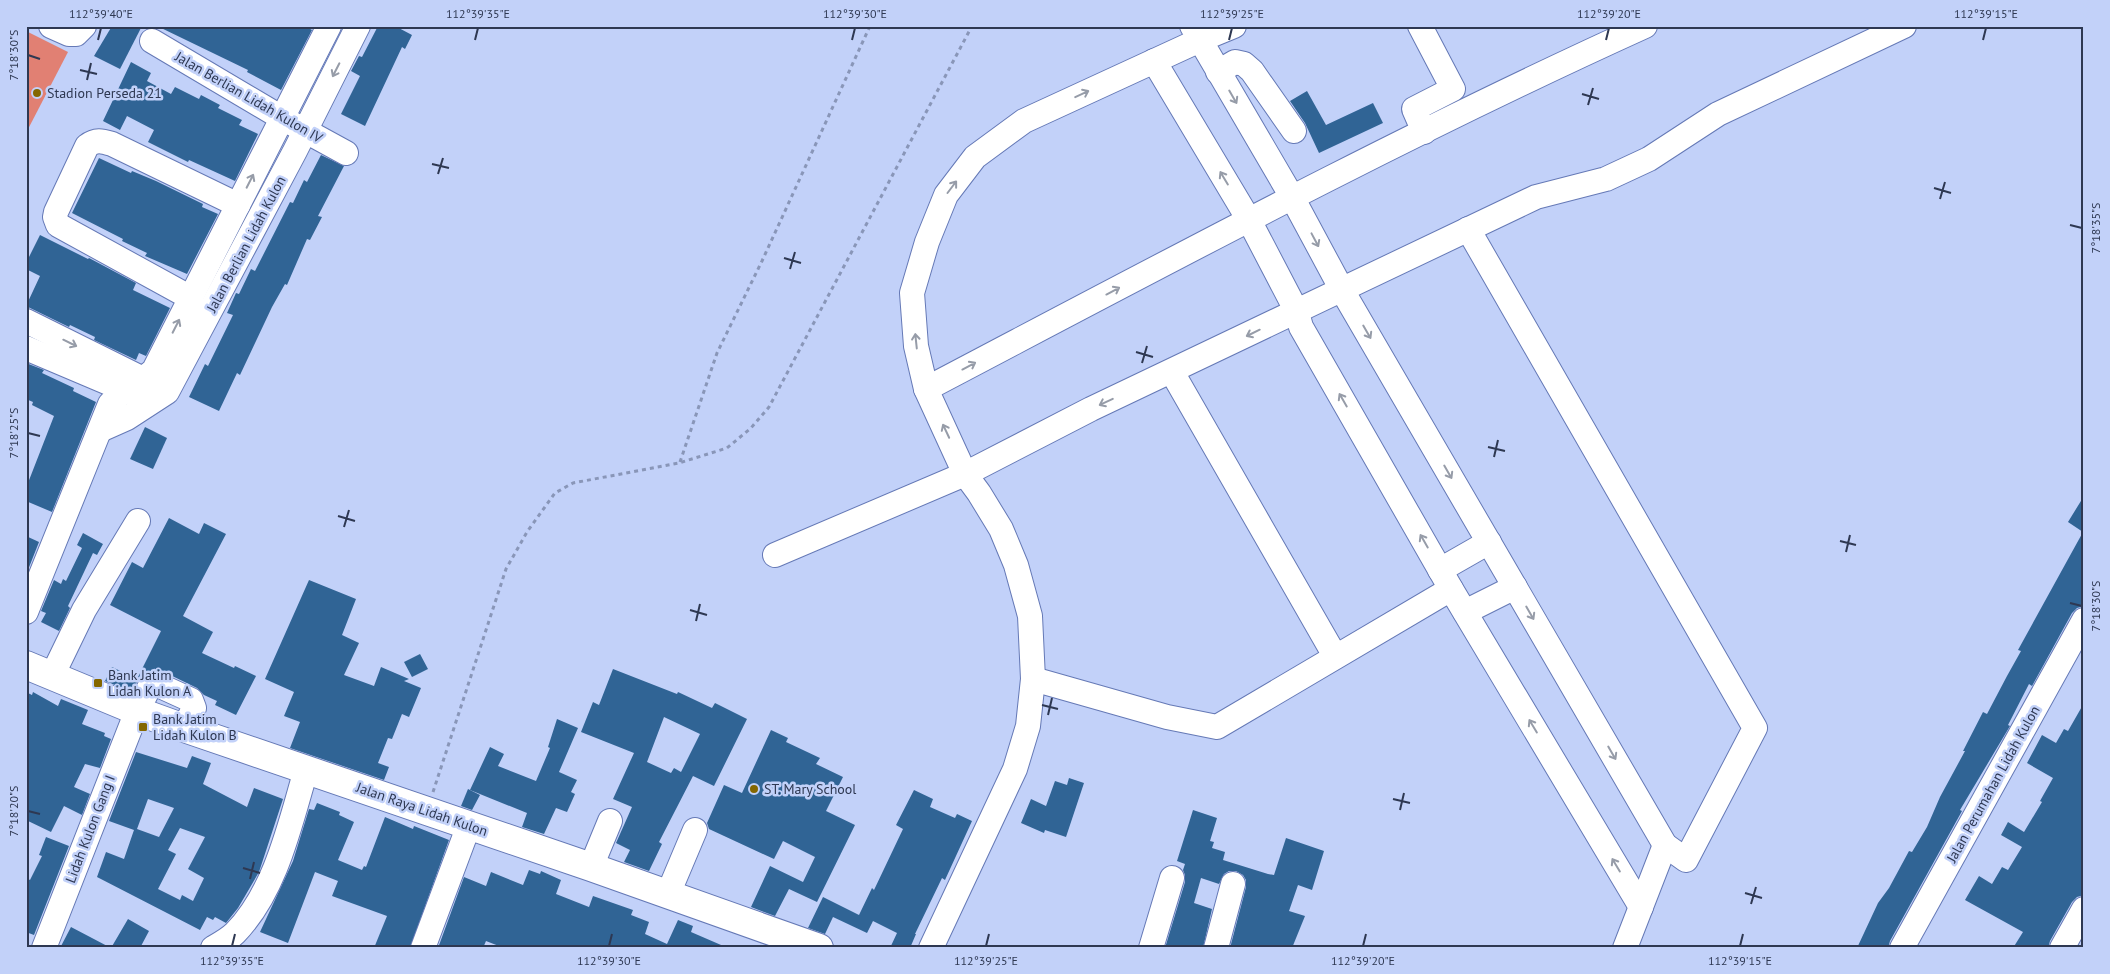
<svg xmlns="http://www.w3.org/2000/svg" width="2110" height="974" font-family="'PT Sans',sans-serif">
<rect width="100%" height="100%" fill="#c2d1f9"/>
<!-- green -->
<path fill="#e18073" d="M26 31 68 52 26 133Z"/>
<!-- building -->
<g fill="#306495" fill-rule="evenodd">
<path d="M112 26H142L120 69 94 56Z"/>
<path d="M157 26H305L312 30 281 90 247 72 248 70Z"/>
<path d="M378 26H395L412 35 405 49 402 47 365 126 341 114 360 76 351 71 359 56 362 57Z"/>
<path d="M131 62 151 73 147 81 171 94 175 87 199 99 201 95 220 105 218 108 242 120 239 125 258 134 235 181 189 160 188 162 148 142 154 130 127 116 120 130 103 121Z"/>
<path d="M1307 91 1326 125 1373 103 1383 123 1319 153 1305 123 1290 101Z"/>
<path d="M321 155 344 166 318 216 322 217 310 240 307 239 287 285 285 284 272 307 240 375 237 373 219 411 189 397 205 364 208 366 233 315 227 313 236 293 239 294 251 269 255 271 290 202 293 203 304 180 307 182Z"/>
<path d="M99 158 131 173 132 171 156 181 203 204 202 207 218 214 187 274 145 256 147 253 122 241 123 239 72 213Z"/>
<path d="M40 235 88 259 89 258 136 283 133 290 170 308 146 356 139 353 136 360 94 340 95 337 70 325 69 327 26 306 40 276 26 269V263Z"/>
<path d="M26 363 44 370 42 373 74 388 73 391 96 402 52 512 26 501V488L54 416 32 405 33 402 26 399Z"/>
<path d="M145 427 167 438 153 469 130 459Z"/>
<path d="M2084 496V606L2077 608 2072 613 2032 686 2029 684 2008 725 2010 726 1960 810 1962 811 1890 941 1888 948H1857L1878 903 1889 888 1909 851 1912 852 1927 827 1940 797 1965 751H1963L1983 712 1987 714 2007 676 2021 651 2018 650 2083 532 2068 522Z"/>
<path d="M169 518 199 534 204 523 226 534 183 616 213 632 202 653 234 668 235 666 256 676 236 715 215 705 217 701 204 695 197 688 164 672H154L144 675 137 682 132 692 105 681 112 667 137 679 161 631 110 605 132 562 143 568Z"/>
<path d="M83 533 103 544 97 555 93 553 68 606 70 608 59 631 41 622 46 613 41 611 54 580 61 584 63 579 66 581 82 548 77 545Z"/>
<path d="M26 536 39 542 26 575Z"/>
<path d="M309 580 356 599 342 635 359 643 344 675 374 686 381 667 409 679 404 681 421 688 409 717 402 714 392 739 388 738 378 763 389 767 384 780 290 748 300 722 284 716 294 692 265 679Z"/>
<path d="M420 654 428 669 412 677 404 662Z"/>
<path d="M613 669 677 694 678 692 712 708 715 703 747 719 714 786 693 776 659 842 662 844 649 871 624 862 630 850 616 843 632 807 613 799 634 753 581 732 593 702 599 705ZM664 717 700 734 681 772 674 768 671 773 647 762Z"/>
<path d="M26 692 32 695 33 692 58 706 61 699 88 710 82 724 105 733 104 736 111 739 100 768 85 764 74 787 90 794 82 815 64 806 51 832 26 820Z"/>
<path d="M2084 703V895L2077 897 2072 902 2050 941 2048 948H2013L2023 932 1965 900 1979 876 1992 884 2002 867 2008 870 2022 847 2001 835 2008 822 2024 832 2042 802 2040 801 2053 778 2027 763 2042 735 2056 743 2064 729 2068 731Z"/>
<path d="M557 719 578 728 559 772 577 780 571 792 575 794 567 812 556 808 544 834 522 827 527 813 470 790 490 747 504 754 498 766 536 781 550 748 548 747Z"/>
<path d="M771 730 788 738 786 742 820 758 816 764 843 777 826 811 855 825 817 902 789 889 775 916 751 907 770 866 803 882 815 857 783 841 774 859 709 829 707 823 724 785 742 793Z"/>
<path d="M136 752 187 768 192 756 211 763 203 784 247 807 254 788 283 799 259 872 238 908 226 923 215 917 213 920 207 917 200 930 97 877 106 852 124 859 134 830 109 821ZM148 799 174 808 159 837 137 829ZM180 828 205 837 188 869 204 878 193 901 182 895 180 900 158 889 176 854 168 850Z"/>
<path d="M1069 778 1084 783 1066 837 1045 830 1044 833 1021 823 1031 799 1046 806 1055 781 1067 785Z"/>
<path d="M468 789 480 795 472 810 461 806Z"/>
<path d="M914 790 933 799 930 807 955 818 957 814 972 821 945 880 942 878 915 934H916L910 948H890L897 933 873 921 867 933 833 917 825 934 808 928 823 897 859 915 872 888 874 890 903 829 896 825Z"/>
<path d="M317 803 340 812 339 815 354 822 338 860 362 870 364 866 366 867 385 817 413 829 414 826 449 840 410 948H374L387 916 332 896 338 881 315 872 288 943 260 932 293 861 309 809 314 810Z"/>
<path d="M1193 810 1217 818 1210 841 1214 842 1212 848 1225 852 1223 860 1268 874 1274 875 1286 838 1324 851 1312 890 1298 885 1289 911 1305 916 1292 948H1230L1246 887V880L1243 875 1236 871H1229L1224 874 1219 884 1201 878 1194 903 1212 909 1203 948H1165L1185 882V875L1183 870 1185 864 1177 861Z"/>
<path d="M46 837 69 846 34 935 26 932V878L30 880 42 856 39 855Z"/>
<path d="M529 870 540 874 541 871 561 880 556 894 589 907 593 896 633 910 631 915 649 922 645 934 667 944 678 920 693 926 691 932 728 948H504L486 941 483 948H438L464 877 486 886 491 872 523 885Z"/>
<path d="M128 919 149 931 140 948H60L71 927 111 948Z"/>
</g>
<g fill="none" stroke-linecap="round" stroke-linejoin="round">
<!-- minor casing -->
<g stroke="#6579b6" stroke-width="26">
<g id="minor">
<path d="M51 26 69 34H76L84 26"/>
<path d="M1192 26 1292 197 1342 290 1665 845 1686 860 1755 728 1468 229"/>
<path d="M1420 26 1453 89 1414 109 1424 132"/>
<path d="M152 41 282 118 346 153"/>
<path d="M1154 61 1249 220 1297 312 1301 327 1451 589 1641 907"/>
<path d="M1218 72 1235 62 1244 64 1252 71 1294 131"/>
<path d="M191 298 58 225 55 217 56 212 87 146C96 139 102 141 112 144L238 205"/>
<path d="M26 321 155 385"/>
<path d="M26 348 137 395"/>
<path d="M1172 372 1335 656"/>
<path d="M926 389C1164 264 1400 137 1645 26"/>
<path d="M100 430 127 418 167 392 295 151 358 26"/>
<path d="M775 555 965 474 1091 409 1536 197 1606 179 1649 159 1718 114 1904 26"/>
<path d="M1440 570 1489 542"/>
<path d="M26 612 110 404C122 389 140 383 154 370L329 26"/>
<path d="M1465 612 1515 587"/>
<path d="M52 676 84 610 138 521"/>
<path d="M1033 679 1167 717 1217 727 1451 589"/>
<path d="M591 867 610 821"/>
<path d="M668 894 695 830"/>
<path d="M44 948 137 711 149 688 158 685 191 700 194 708 184 728"/>
<path d="M213 948C220 944 229 939 235 933 276 891 290 824 306 770"/>
<path d="M423 948 469 825"/>
<path d="M931 948 1015 769 1028 726 1033 679 1030 616 1016 565 1001 529 979 493 965 474 926 389 916 346 912 293 927 242 946 195 975 157 1024 121 1200 40 1234 26"/>
<path d="M1151 948 1172 878"/>
<path d="M1216 948 1233 884"/>
<path d="M1625 948 1665 845"/>
<path d="M1902 948 2084 620"/>
<path d="M2062 948 2084 909"/>
</g>
</g>
<!-- major casing -->
<g stroke="#6579b6" stroke-width="30">
<path id="major" d="M26 665 137 711 184 728 591 867 819 948"/>
</g>
<!-- path -->
<g stroke="#8996b8" stroke-width="3" stroke-dasharray="4 4" stroke-linecap="butt">
<path d="M680 462 717 353 762 261 870 26"/>
<path d="M433 792 506 569 527 532 555 493 573 483 679 463 727 448 751 428 769 407 972 26"/>
</g>
<!-- minor -->
<use href="#minor" stroke="#fff" stroke-width="24"/>
<!-- major -->
<use href="#major" stroke="#fff" stroke-width="28"/>
</g>
<!-- one-way arrows -->
<defs><path id="oneway-shaft" d="M-6 0H5M1.5-3L5.5 0L1.5 3" fill="none" stroke-width="1.6" stroke-linecap="round" stroke-linejoin="round" transform="scale(1.25)"/></defs>
<g stroke="#969ca8">
<use href="#oneway-shaft" transform="translate(336 70) rotate(117)"/>
<use href="#oneway-shaft" transform="translate(1082 94) rotate(-25)"/>
<use href="#oneway-shaft" transform="translate(1233 97) rotate(60)"/>
<use href="#oneway-shaft" transform="translate(1224 178) rotate(-121)"/>
<use href="#oneway-shaft" transform="translate(250 181) rotate(-63)"/>
<use href="#oneway-shaft" transform="translate(952 187) rotate(-53)"/>
<use href="#oneway-shaft" transform="translate(1315 240) rotate(62)"/>
<use href="#oneway-shaft" transform="translate(1113 291) rotate(-28)"/>
<use href="#oneway-shaft" transform="translate(176 326) rotate(-63)"/>
<use href="#oneway-shaft" transform="translate(1367 332) rotate(60)"/>
<use href="#oneway-shaft" transform="translate(1253 333) rotate(154)"/>
<use href="#oneway-shaft" transform="translate(916 341) rotate(-96)"/>
<use href="#oneway-shaft" transform="translate(70 343) rotate(26)"/>
<use href="#oneway-shaft" transform="translate(969 366) rotate(-28)"/>
<use href="#oneway-shaft" transform="translate(1343 400) rotate(-120)"/>
<use href="#oneway-shaft" transform="translate(1106 402) rotate(155)"/>
<use href="#oneway-shaft" transform="translate(946 431) rotate(-115)"/>
<use href="#oneway-shaft" transform="translate(1448 472) rotate(60)"/>
<use href="#oneway-shaft" transform="translate(1424 541) rotate(-120)"/>
<use href="#oneway-shaft" transform="translate(1530 613) rotate(60)"/>
<use href="#oneway-shaft" transform="translate(1533 726) rotate(-121)"/>
<use href="#oneway-shaft" transform="translate(1612 753) rotate(60)"/>
<use href="#oneway-shaft" transform="translate(1616 865) rotate(-121)"/>
</g>
<!-- ticks -->
<path fill="none" stroke="#2e3852" stroke-width="2" d="M98 40 101 28M475 40 478 28M852 40 855 28M1229 40 1232 28M1606 40 1609 28M1983 40 1986 28M28 55 40 59M80 70 97 74M87 80 91 63M1582 94 1599 99M1588 105 1593 88M432 164 449 168M438 174 443 158M1934 188 1951 193M1940 199 1945 182M2070 225 2082 228M784 258 801 263M790 269 795 252M1136 352 1153 357M1142 363 1147 346M28 433 40 436M1488 447 1505 451M1494 457 1498 440M338 516 355 521M344 527 349 510M1840 541 1856 545M1846 552 1850 535M2070 603 2082 606M690 610 707 615M696 621 700 604M1042 705 1058 709M1048 715 1052 698M1393 799 1410 803M1400 810 1404 793M28 811 40 814M243 868 260 873M250 879 254 862M1745 893 1762 898M1751 904 1756 887M232 946 235 934M609 946 612 934M986 946 989 934M1363 946 1366 934M1740 946 1743 934"/>
<!-- markers -->
<g fill="#846700" stroke="#c2d1f9" stroke-width="2">
<circle cx="37" cy="93" r="5"/>
<rect x="93" y="678" width="10" height="10" rx="2.5"/>
<rect x="138" y="722" width="10" height="10" rx="2.5"/>
<circle cx="754" cy="789" r="5"/>
</g>
<g text-anchor="middle" dominant-baseline="central" stroke-width="5" stroke-linejoin="round" paint-order="stroke">
<!-- poi labels -->
<g font-size="14" fill="#2e3852" stroke="#c2d1f9" text-anchor="start">
<text x="47" y="93">Stadion Perseda 21</text>
<text x="108" y="675">Bank Jatim<tspan x="108" dy="16">Lidah Kulon A</tspan></text>
<text x="153" y="719">Bank Jatim<tspan x="153" dy="16">Lidah Kulon B</tspan></text>
<text x="764" y="789">ST. Mary School</text>
</g>
<!-- street labels -->
<g font-size="14" fill="#2e3852" stroke="#c2d1f9">
<text transform="translate(249 97) rotate(30)">Jalan Berlian Lidah Kulon IV</text>
<text transform="translate(246 244) rotate(-62)">Jalan Berlian Lidah Kulon</text>
<text transform="translate(1993 784) rotate(-61)">Jalan Perumahan Lidah Kulon</text>
<text transform="translate(422 809) rotate(19)">Jalan Raya Lidah Kulon</text>
<text transform="translate(90 829) rotate(-69)">Lidah Kulon Gang I</text>
</g>
</g>
<!-- border -->
<rect width="2110" height="974" fill="none" stroke="#c2d1f9" stroke-width="55"/>
<rect x="28" y="28" width="2054" height="918" fill="none" stroke="#2e3852" stroke-width="2"/>
<g font-size="12" text-anchor="middle" fill="#2e3852">
<text x="101" y="18">112°39'40"E</text>
<text x="478" y="18">112°39'35"E</text>
<text x="855" y="18">112°39'30"E</text>
<text x="1232" y="18">112°39'25"E</text>
<text x="1609" y="18">112°39'20"E</text>
<text x="1986" y="18">112°39'15"E</text>
<text transform="translate(14 55) rotate(-90)" y="4">7°18'30"S</text>
<text transform="translate(2096 228) rotate(-90)" y="4">7°18'35"S</text>
<text transform="translate(14 433) rotate(-90)" y="4">7°18'25"S</text>
<text transform="translate(2096 606) rotate(-90)" y="4">7°18'30"S</text>
<text transform="translate(14 811) rotate(-90)" y="4">7°18'20"S</text>
<text x="232" y="965">112°39'35"E</text>
<text x="609" y="965">112°39'30"E</text>
<text x="986" y="965">112°39'25"E</text>
<text x="1363" y="965">112°39'20"E</text>
<text x="1740" y="965">112°39'15"E</text>
</g>
</svg>
